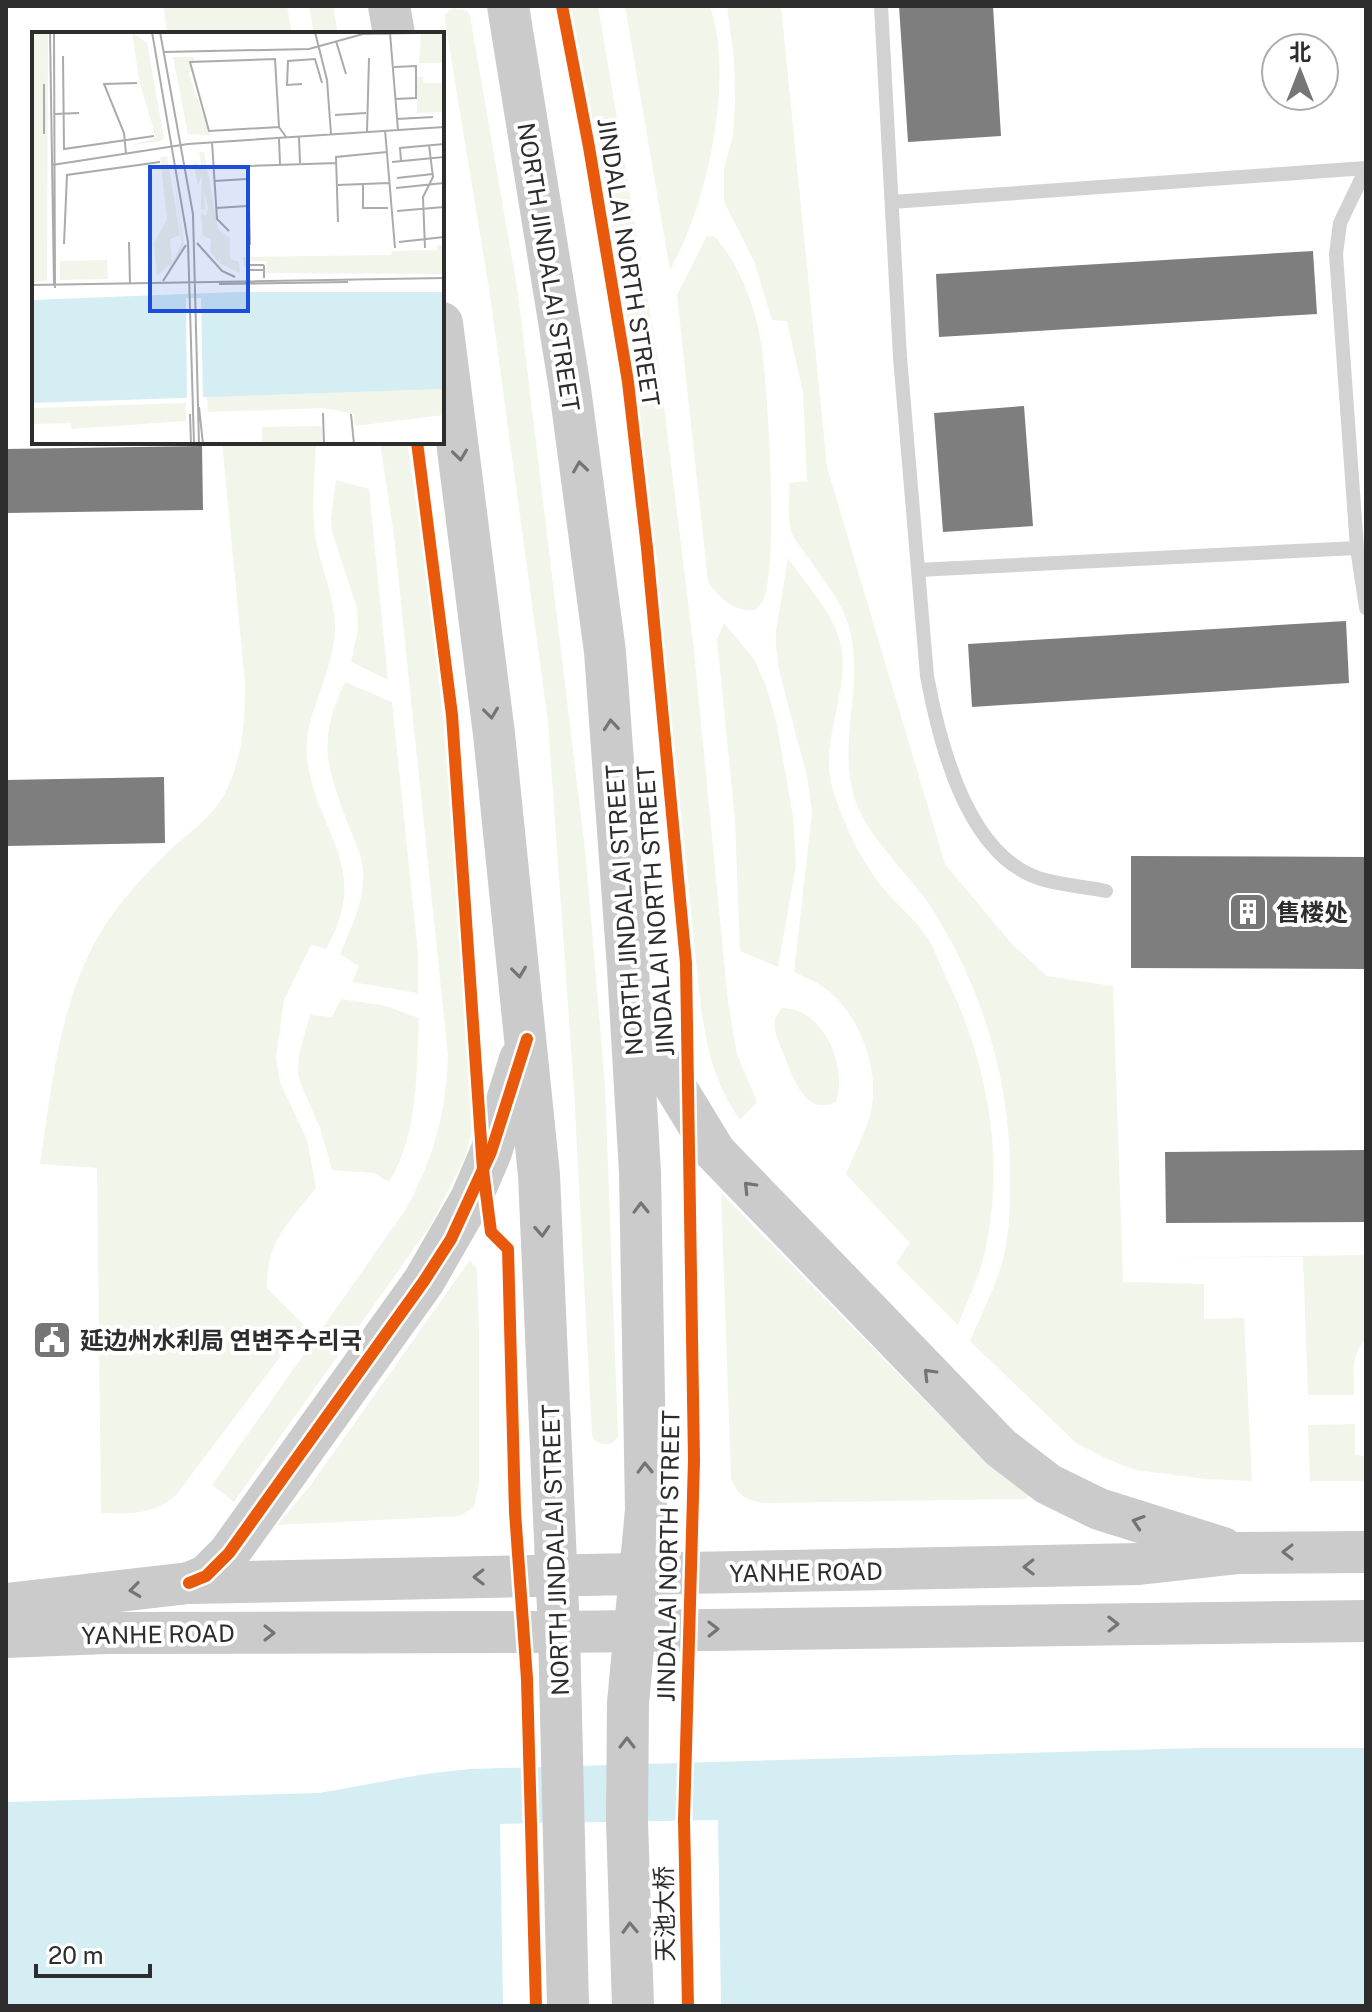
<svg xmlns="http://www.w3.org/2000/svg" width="1372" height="2012" font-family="'Public Sans','Noto Sans SC','Noto Sans KR',sans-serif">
<rect width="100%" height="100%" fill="#fff"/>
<!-- green -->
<g fill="#f2f5ea">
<path d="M166 6H287L292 34H167L164 9Z"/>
<path d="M309 6H333L338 34H314Z"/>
<path d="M571 6H598L659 366 694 650 728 1002 737 1054 757 1102 740 1120C713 1079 709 1056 701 1009L643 441 607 193Z"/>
<path d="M625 6H710C735 79 707 205 670 270Z"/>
<path d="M727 6H781L827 467 945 864 1012 944 1047 976 1113 986 1123 1282 1204 1284V1319L1244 1318 1252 1481 1206 1479 1135 1470 1107 1459 1076 1443 970 1341C982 1312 999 1281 1005 1250 1010 1226 1010 1202 1010 1178 1011 1083 984 994 935 913 912 876 874 846 857 805 834 747 867 683 848 624 840 598 819 574 804 552 800 546 793 538 791 531 787 518 790 497 789 483L807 481 803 393 787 321 772 320 754 261 724 202V169L733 135 735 100 734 59Z"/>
<path d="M453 8 468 11 470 16 518 293 586 858 605 1085 618 1436C613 1446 605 1446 595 1441L592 1435 574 1090 548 722 490 295 445 21V14Z"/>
<path d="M707 236 715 237C738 262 754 303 760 337 768 378 779 569 763 601 761 604 758 607 755 610 734 612 720 599 708 582L677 295Z"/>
<path d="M222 442H316C315 475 310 513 317 545 323 574 335 598 335 628 335 670 302 719 307 758 316 834 373 866 326 949L311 945 284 1000 276 1058 280 1082 307 1140 316 1188C289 1222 266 1242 267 1288L304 1325 176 1495C154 1515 129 1514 101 1513L97 1168 40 1164C51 1090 58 1014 93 946 111 911 141 878 169 851 187 834 212 817 224 795 243 759 245 722 245 683Z"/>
<path d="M380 442H407L426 566 444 726 473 1110 471 1135 465 1157 430 1226 234 1502 212 1485 406 1209C434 1158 446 1113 448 1056L394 536Z"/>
<path d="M336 480 369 489 388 680 351 662 358 630 357 608 332 532 331 518Z"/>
<path d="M788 558C805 584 835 614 841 646 850 694 818 743 833 790 843 823 861 860 882 887 896 904 914 918 927 937 934 948 939 962 945 975 987 1060 1006 1157 985 1251 980 1276 967 1301 958 1325L896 1263 910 1243 846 1174C854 1154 866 1132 871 1111 880 1069 860 1015 826 989 817 982 804 977 794 972L812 812 807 776 779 670 776 647V631Z"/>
<path d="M724 623 754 659 766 686 776 720 793 816 796 865 778 967 740 951 735 820 717 639Z"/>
<path d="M345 682 392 702 418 953V993L352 982 359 966 340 954C351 928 365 901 363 871 362 855 354 839 348 824 326 765 317 741 345 682Z"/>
<path d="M341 999 386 1006 419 1018C416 1073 419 1133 389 1182L374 1173 332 1170 320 1128 300 1082 298 1071 299 1055 310 1015 332 1017Z"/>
<path d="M782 1008C824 1008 848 1067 836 1102 805 1117 793 1077 784 1055 780 1044 772 1030 775 1019 776 1017 781 1009 782 1008Z"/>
<path d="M721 1193 949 1425 1032 1490 1026 1499 763 1503C745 1499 738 1496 731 1478Z"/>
<path d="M1366 1255V1339C1350 1355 1354 1374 1354 1395H1308L1303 1257 1159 1258Z"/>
<path d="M470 1260 477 1269 479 1334V1483L474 1507 460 1516 277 1525 310 1486Z"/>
<path d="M1355 1424V1455L1366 1456V1481H1310L1308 1425Z"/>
</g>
<!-- water -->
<path fill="#d5eef3" d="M1198 1748H1366V2006H6V1802L319 1793 425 1774 470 1769Z"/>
<!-- pier -->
<path fill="#fff" d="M718 1820 721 2006H503L500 1824Z"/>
<!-- building -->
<g fill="#7e7e7e">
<path d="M899 6H993L1001 136 908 142Z"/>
<path d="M1313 251 1317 314 939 337 936 274Z"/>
<path d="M1024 406 1033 526 943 532 934 413Z"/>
<path d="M202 446 203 510 6 513V449Z"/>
<path d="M1346 621 1349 683 972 707 968 644Z"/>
<path d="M164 777 165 843 6 846V780Z"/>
<path d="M1131 856 1366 857V969L1131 968Z"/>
<path d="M1366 1150V1222L1166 1223 1165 1152Z"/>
</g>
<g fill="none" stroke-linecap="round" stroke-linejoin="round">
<!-- lane -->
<g stroke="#d2d2d2" stroke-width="14">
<path d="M881 6 900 357 927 676C939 741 965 848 1033 876 1054 885 1083 886 1106 891"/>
<path d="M1366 169 1340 223 1336 254 1357 548 1366 608"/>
<path d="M892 202 1366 168"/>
<path d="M918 570 1357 548"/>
</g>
<!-- secondary -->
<g stroke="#cbcbcb" stroke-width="42">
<path d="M389 6 394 34"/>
<path d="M508 6 570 389 605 652 628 968 640 1172 646 1510 628 1703 627 1821 633 2006"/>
<path d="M442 323 494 734 539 1175 559 1632 568 2006"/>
<path d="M634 1019 715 1152 1001 1448 1048 1484 1099 1509 1223 1548"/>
<path d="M189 1583 206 1576 229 1553 424 1281 471 1199 491 1152 520 1059"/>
<path d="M6 1604 189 1583 1139 1564 1239 1553 1366 1552"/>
<path d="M6 1637 107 1633 559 1632 1366 1621"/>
</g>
<!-- cycleway casing -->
<g stroke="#fff" stroke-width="17">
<g id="cycleway">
<path d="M562 6 589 147 628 382 647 548 686 963 694 1460 684 1820 688 2006"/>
<path d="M417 442 452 715 483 1170 491 1232 508 1249 515 1512 527 1679 536 2006"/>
<path d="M189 1583 206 1576 229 1553 424 1281 451 1239 491 1152 527 1039"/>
</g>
</g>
<!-- cycleway -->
<use href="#cycleway" stroke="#e8590c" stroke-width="12"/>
</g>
<!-- one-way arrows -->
<defs><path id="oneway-chevron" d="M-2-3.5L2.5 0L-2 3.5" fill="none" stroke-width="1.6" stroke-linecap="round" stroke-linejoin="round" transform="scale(2)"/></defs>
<g stroke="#747474">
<use href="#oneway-chevron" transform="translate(460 455) rotate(83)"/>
<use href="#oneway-chevron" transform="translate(580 467) rotate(-98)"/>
<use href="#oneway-chevron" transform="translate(491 713) rotate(83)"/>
<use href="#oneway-chevron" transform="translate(611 725) rotate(-95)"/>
<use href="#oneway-chevron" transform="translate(519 972) rotate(83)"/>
<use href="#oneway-chevron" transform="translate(749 1187) rotate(-134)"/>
<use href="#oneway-chevron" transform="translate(641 1208) rotate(-91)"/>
<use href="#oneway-chevron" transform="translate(542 1231) rotate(87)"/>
<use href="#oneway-chevron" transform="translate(929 1374) rotate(-134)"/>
<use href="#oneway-chevron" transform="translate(645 1468) rotate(-91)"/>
<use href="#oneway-chevron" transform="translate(1138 1522) rotate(-162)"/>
<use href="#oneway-chevron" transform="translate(1288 1552) rotate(180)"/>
<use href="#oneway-chevron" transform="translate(1029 1567) rotate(179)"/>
<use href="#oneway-chevron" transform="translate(479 1577) rotate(179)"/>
<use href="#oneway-chevron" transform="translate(135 1590) rotate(173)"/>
<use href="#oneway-chevron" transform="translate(1113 1624) rotate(-1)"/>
<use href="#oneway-chevron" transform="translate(713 1629) rotate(-1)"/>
<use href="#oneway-chevron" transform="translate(269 1633)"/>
<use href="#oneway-chevron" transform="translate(627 1743) rotate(-90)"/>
<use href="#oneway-chevron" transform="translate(630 1928) rotate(-92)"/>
</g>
<!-- icons -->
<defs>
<g id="building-square" transform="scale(2)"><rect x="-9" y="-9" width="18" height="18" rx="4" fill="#767676" stroke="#fff"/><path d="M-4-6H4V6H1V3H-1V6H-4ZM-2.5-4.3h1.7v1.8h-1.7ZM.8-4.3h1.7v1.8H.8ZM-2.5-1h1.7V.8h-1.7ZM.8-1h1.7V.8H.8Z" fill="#fff"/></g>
<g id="civic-square" transform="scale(2)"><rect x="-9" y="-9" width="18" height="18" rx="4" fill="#767676" stroke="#fff"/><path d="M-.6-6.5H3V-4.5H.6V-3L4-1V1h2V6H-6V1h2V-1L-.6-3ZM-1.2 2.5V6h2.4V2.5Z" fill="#fff"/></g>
</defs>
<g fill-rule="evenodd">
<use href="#building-square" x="1248" y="912"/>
<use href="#civic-square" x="52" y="1340"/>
</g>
<g text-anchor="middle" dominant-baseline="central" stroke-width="8" stroke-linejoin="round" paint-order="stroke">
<!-- street labels -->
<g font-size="24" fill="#2d2d2d" stroke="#fff">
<text transform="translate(629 262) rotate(81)">JINDALAI NORTH STREET</text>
<text transform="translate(549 267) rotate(81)">NORTH JINDALAI STREET</text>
<text transform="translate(624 910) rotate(-94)">NORTH JINDALAI STREET</text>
<text transform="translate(655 911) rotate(-94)">JINDALAI NORTH STREET</text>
<text transform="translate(555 1550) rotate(-92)">NORTH JINDALAI STREET</text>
<text transform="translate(668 1556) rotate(-89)">JINDALAI NORTH STREET</text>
<text transform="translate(806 1572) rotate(-1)">YANHE ROAD</text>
<text transform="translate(158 1634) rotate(-1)">YANHE ROAD</text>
<text transform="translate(664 1914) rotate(-91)">天池大桥</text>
</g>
<!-- poi labels -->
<g font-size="24" font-weight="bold" fill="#2d2d2d" stroke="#fff" text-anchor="start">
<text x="1276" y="912">售楼处</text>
<text x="80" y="1340">延边州水利局 연변주수리국</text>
</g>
</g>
<!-- overview -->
<g transform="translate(32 32)">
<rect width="412" height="412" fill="#fff"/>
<path d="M0 0H16L15 249 0 250ZM100 0 115 11 132 106 128 109 96 114 124 106 107 48ZM389 1H412V31H387ZM141 25H163L157 42 178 103 156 102ZM385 45H391V51H412V80L385 81ZM167 120H172L186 197 198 206V227L207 230 208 241 187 231 190 221 186 230 178 219 179 208 171 203 169 181 174 184 176 176 172 158 173 178 169 177 170 142 166 154 161 127 170 136ZM135 124 148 203 138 207 140 231 150 211 140 128 152 216 135 243 139 231 125 244 122 211 135 187 128 125ZM405 213H412V242L233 241 235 229H219L212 235 211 225H201L358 223 361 219 405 218ZM75 228 76 247 28 248V229ZM412 357V383L323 394 322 382 292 376 176 380 175 365ZM154 371V389L39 397V391L0 392V376ZM290 394 291 412H230V395Z" fill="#f2f5ea"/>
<path d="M204 260H412V357L0 371V268Z" fill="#d5eef3"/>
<path d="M154 266H169L171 368H155Z" fill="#fff"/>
<path fill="none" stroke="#ababab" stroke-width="2" d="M18 0 22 254M22 0 23 256M120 0 156 210 162 412M128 0 161 182 167 412M283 0 295 48 299 102M358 1 366 98M304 9 314 42M132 20 277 17 331 2 386 1M31 24 32 117 122 104M362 35 384 34V66L363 67M12 52V102M270 52 255 53 256 29 283 27 290 51M23 82 47 81M303 83 334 81M365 87 401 85M247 95 177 99 158 30 243 27 247 95 254 105M353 98 363 216M335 100 337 26M267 105 268 131M247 107 248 132M180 110 185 187 197 199M94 121 92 101 72 52 105 51M369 129 368 116 412 112M360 130 412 125M20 133 156 112 412 95M365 146 401 142M182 149 215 147M331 152V176H356M306 153 357 151M364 156 412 151M184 176 215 174M365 179 412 175M306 190 304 125 355 120M97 210 98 251M367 210 412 205M165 211 190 239 203 245M32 212 35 143 128 130M218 213 216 134 305 131M393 216 391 165 401 145 397 113M232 238H216V233H231L232 234V246M131 249 154 213M187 252 316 250M0 253 412 246M167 375 171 412M291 381 292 412M158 382 159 412M319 382 322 412"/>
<path fill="#1d4ed8" fill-opacity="0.15" stroke="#1d4ed8" stroke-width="4" d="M118 135H216V279H118Z"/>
<rect width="412" height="412" fill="none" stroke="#2d2d2d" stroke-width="4"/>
</g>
<!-- border -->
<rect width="1372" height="2012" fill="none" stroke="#2d2d2d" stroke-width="16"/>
<!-- north arrow -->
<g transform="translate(1300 72)"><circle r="38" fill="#ffffff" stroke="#ababab" stroke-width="2"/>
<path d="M0-6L14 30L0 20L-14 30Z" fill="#767676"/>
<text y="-12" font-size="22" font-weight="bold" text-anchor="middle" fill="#2d2d2d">北</text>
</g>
<!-- scale -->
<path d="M36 1964v12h114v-12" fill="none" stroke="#2d2d2d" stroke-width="4"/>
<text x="48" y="1964" font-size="24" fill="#2d2d2d" stroke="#ffffff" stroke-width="6" paint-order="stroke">20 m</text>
</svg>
